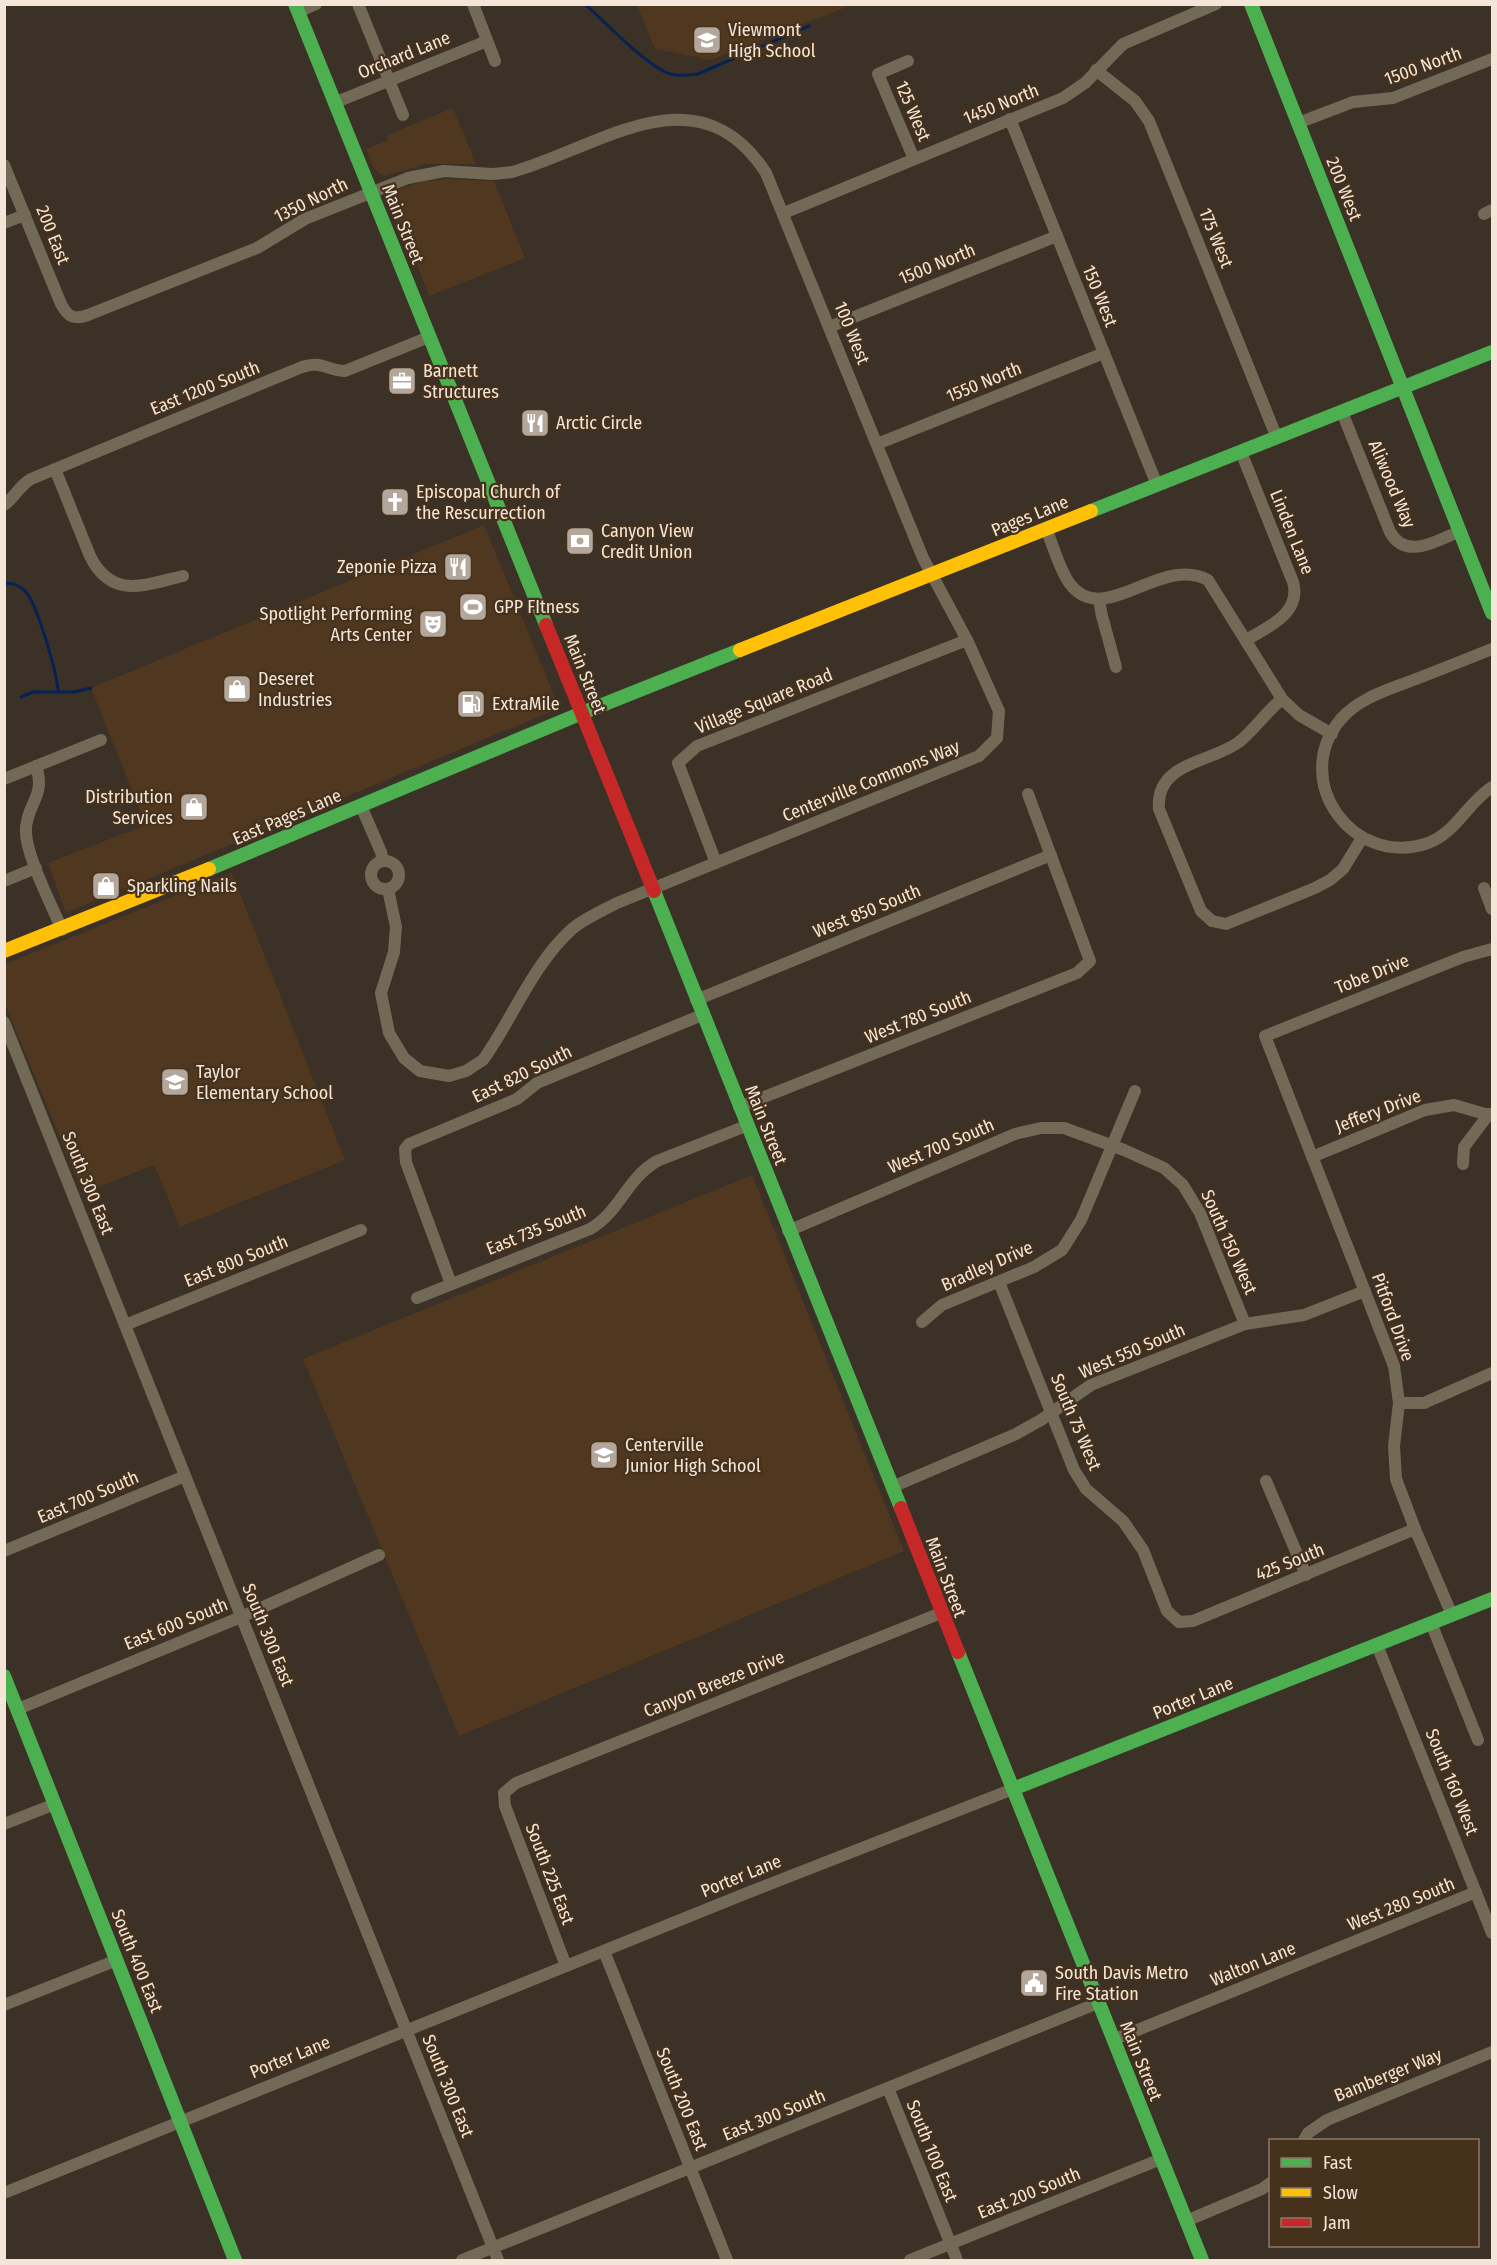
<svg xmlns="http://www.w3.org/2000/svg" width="1497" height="2265" font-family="'Fira Sans Condensed',sans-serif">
<rect width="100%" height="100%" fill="#3c3126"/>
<!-- built -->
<g fill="#50371f">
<path d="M637 5H852L711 60 655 49Z"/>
<path d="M453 108 476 164H427L384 176 375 170 366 149 388 140 387 135Z"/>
<path d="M448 179 494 181 525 258 429 296 417 264 404 243 389 200 392 194 401 188 426 181Z"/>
<path d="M484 525 556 700 550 712 66 913 48 863 146 825 91 688Z"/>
<path d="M232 873 345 1160 180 1227 154 1165 83 1193 5 1004V964Z"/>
<path d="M752 1175 904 1551 459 1736 303 1359Z"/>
</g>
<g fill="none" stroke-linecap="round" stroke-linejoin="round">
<!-- stream -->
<g stroke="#052252" stroke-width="3">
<path d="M585 4C606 23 641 60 665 72 675 77 687 75 698 74L809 26"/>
<path d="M4 583C13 583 20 585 26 592 37 604 57 673 58 691"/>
<path d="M21 697 33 692H74L91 688"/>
</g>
<!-- street -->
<g stroke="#726a56" stroke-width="12">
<path d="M358 4 403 115"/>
<path d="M473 4 495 61"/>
<path d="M298 12 316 4"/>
<path d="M908 61 878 74 914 159"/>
<path d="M1096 70 1135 101 1149 121 1277 438"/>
<path d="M334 103 487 41"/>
<path d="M1010 119 1157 485"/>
<path d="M1298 123 1353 102 1393 98 1492 59"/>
<path d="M4 165 61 304C68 317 74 320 88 315L257 248 305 219 408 178 444 171 493 174 512 172C599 148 697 67 766 173L923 558 967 640 999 711 997 738 979 756 617 903C602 911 585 918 572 929 533 964 513 1018 483 1060L466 1071 449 1076 420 1071 404 1058 389 1033 381 993 394 952 396 927 388 889"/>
<path d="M784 213 1063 98 1085 83 1123 44 1216 4"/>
<path d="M1484 214 1492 210"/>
<path d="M4 223 25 215"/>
<path d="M829 327 1057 236"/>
<path d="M1342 412 1390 532C1406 561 1438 540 1460 531"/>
<path d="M877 444 1104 353"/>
<path d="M1241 452 1293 582C1302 613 1268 627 1246 640"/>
<path d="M55 469 90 556C112 600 144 585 183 576"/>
<path d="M4 505C15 497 19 486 31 479L302 367C321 360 328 371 345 371L429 337"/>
<path d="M1046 529C1054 547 1059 569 1070 584 1104 629 1161 554 1208 580L1282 699 1299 715 1332 734"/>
<path d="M1099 600 1102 616 1116 667"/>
<path d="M1492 649C1467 659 1442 669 1416 679 1391 689 1360 697 1341 719 1289 780 1353 869 1428 843 1457 832 1467 803 1492 787"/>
<path d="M1282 699C1266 712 1255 729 1239 742 1211 763 1155 762 1159 809L1201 911 1212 921 1226 924 1315 888 1330 880 1343 869 1362 838"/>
<path d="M36 766C46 796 28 802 26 828 24 853 52 905 62 930"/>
<path d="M4 779 101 740"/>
<path d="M361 806 381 852 383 861"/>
<circle cx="385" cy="875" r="14"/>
<path d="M716 863 678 763 697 746 967 640"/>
<path d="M4 881 36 868"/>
<path d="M1484 888 1492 909"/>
<path d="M696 1000 1051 855"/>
<path d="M4 1022 498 2260"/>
<path d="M739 1107 1077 973 1090 961 1028 794"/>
<path d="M1312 1157 1425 1110 1454 1105 1492 1116"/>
<path d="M1463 1164 1464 1147 1489 1114"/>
<path d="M788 1231 1015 1134 1041 1128H1064L1124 1150 1164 1168 1183 1185 1200 1213 1245 1324"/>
<path d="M999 1282 1074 1470 1086 1489 1123 1521 1143 1550 1167 1611 1179 1622 1193 1621 1415 1529"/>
<path d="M451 1284 406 1162 405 1149 409 1144 517 1099 537 1083 702 1015"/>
<path d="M417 1298 590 1229C621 1211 625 1180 657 1161L746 1126"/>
<path d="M922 1322 942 1305 1034 1267 1062 1250 1081 1220 1135 1091"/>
<path d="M125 1325 361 1230"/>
<path d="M1399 1403H1424L1492 1373"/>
<path d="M1266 1481 1306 1575"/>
<path d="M892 1487 1016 1434 1041 1420 1091 1385 1245 1324 1304 1315 1365 1291"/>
<path d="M4 1551 185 1476"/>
<path d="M1452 1615 1415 1529 1396 1479 1394 1446 1399 1403 1394 1366 1265 1036 1463 957 1492 949"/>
<path d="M1431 1623 1478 1740"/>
<path d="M1377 1645 1492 1933"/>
<path d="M18 1709 241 1617 379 1555"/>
<path d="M4 1824 55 1804"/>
<path d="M604 1951 727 2260"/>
<path d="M566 1966 505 1806 504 1793 516 1783 941 1613"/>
<path d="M4 2005 117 1960"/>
<path d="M1113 2040 1476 1892"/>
<path d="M888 2088 957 2260"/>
<path d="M1304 2140 1308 2133 1327 2120 1492 2052"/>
<path d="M4 2193 747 1893 1013 1789"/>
<path d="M1186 2221 1262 2189 1270 2183"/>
<path d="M462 2260 1098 2003"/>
<path d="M910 2260 1161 2159"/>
</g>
<!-- fast -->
<g stroke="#4caf50" stroke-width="14">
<path d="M295 4 546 625"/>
<path d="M1251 4 1492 613"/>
<path d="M1091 511 1492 352"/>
<path d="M209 869 582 713 740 650"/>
<path d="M654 891 901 1508"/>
<path d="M958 1652 1202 2260"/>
<path d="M4 1676 235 2260"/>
<path d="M1013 1789 1492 1599"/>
</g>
<!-- slow -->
<g stroke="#ffc107" stroke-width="14">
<path d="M740 650 1091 511"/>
<path d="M4 951 209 869"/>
</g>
<!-- jam -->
<g stroke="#c62828" stroke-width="14">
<path d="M546 625 654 891"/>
<path d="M901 1508 958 1652"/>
</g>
</g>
<!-- icons -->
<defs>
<g id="school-square" transform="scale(1.5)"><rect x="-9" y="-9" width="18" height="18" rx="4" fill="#b3a69a" stroke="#46311c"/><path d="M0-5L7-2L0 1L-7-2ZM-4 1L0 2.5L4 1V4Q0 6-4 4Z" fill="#fff"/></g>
<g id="office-square" transform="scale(1.5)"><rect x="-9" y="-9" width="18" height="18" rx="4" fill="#b3a69a" stroke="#46311c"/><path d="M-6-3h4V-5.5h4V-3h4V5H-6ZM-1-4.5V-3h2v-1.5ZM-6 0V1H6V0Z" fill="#fff"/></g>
<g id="restaurant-square" transform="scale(1.5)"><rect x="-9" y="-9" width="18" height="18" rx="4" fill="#b3a69a" stroke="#46311c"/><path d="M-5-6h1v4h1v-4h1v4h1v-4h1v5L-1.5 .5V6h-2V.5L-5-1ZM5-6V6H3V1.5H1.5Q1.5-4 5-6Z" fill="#fff"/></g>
<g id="church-square" transform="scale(1.5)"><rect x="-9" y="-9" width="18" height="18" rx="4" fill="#b3a69a" stroke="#46311c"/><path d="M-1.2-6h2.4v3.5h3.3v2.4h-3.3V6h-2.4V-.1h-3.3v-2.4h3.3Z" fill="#fff"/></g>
<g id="bank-square" transform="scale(1.5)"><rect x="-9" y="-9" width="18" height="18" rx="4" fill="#b3a69a" stroke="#46311c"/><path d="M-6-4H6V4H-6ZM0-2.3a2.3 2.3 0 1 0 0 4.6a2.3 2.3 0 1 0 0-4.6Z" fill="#fff"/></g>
<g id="stadium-square" transform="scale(1.5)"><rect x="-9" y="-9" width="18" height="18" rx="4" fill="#b3a69a" stroke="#46311c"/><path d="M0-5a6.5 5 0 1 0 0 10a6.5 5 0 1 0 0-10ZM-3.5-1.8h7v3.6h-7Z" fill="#fff"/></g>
<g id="theatre-square" transform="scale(1.5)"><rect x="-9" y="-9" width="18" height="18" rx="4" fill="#b3a69a" stroke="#46311c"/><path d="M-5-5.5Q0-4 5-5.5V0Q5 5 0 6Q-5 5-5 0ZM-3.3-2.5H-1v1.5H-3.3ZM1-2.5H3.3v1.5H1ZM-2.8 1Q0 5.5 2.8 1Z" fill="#fff"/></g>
<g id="shop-square" transform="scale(1.5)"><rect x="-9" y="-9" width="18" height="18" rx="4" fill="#b3a69a" stroke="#46311c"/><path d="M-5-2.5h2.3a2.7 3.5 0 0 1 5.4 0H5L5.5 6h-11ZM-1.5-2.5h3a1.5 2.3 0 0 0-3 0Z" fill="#fff"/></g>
<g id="fuel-square" transform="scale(1.5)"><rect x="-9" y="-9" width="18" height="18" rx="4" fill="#b3a69a" stroke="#46311c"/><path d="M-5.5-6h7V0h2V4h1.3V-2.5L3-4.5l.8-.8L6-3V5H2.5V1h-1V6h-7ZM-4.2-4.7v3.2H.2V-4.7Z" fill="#fff"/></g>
<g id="civic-square" transform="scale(1.5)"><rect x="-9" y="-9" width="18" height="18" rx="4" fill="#b3a69a" stroke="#46311c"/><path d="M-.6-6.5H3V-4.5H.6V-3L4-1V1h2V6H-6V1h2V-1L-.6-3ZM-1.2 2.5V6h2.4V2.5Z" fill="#fff"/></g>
</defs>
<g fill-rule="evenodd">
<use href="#school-square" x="707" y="40"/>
<use href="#office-square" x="402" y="381"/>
<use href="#restaurant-square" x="535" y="423"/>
<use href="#church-square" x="395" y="502"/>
<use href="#bank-square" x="580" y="541"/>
<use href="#restaurant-square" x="458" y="567"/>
<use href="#stadium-square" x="473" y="607"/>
<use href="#theatre-square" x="433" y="624"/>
<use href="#shop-square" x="237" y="689"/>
<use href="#fuel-square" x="471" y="704"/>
<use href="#shop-square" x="194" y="807"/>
<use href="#shop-square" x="106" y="886"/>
<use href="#school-square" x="175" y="1082"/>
<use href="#school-square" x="604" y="1455"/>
<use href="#civic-square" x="1034" y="1983"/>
</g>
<g text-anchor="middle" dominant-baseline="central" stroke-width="4.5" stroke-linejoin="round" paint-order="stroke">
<!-- poi labels -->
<g font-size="18" fill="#f3e5d8" stroke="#46311c" text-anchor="start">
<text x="728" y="30">Viewmont<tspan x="728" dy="21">High School</tspan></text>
<text x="423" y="371">Barnett<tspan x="423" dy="21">Structures</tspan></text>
<text x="556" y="423">Arctic Circle</text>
<text x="416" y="492">Episcopal Church of<tspan x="416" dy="21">the Rescurrection</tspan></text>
<text x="601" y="531">Canyon View<tspan x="601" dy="21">Credit Union</tspan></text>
<text x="437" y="567" text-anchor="end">Zeponie Pizza</text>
<text x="494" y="607">GPP FItness</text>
<text x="412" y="614" text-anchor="end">Spotlight Performing<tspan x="412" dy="21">Arts Center</tspan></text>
<text x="258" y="679">Deseret<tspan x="258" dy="21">Industries</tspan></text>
<text x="492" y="704">ExtraMile</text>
<text x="173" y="797" text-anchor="end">Distribution<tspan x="173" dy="21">Services</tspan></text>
<text x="127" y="886">Sparkling Nails</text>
<text x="196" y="1072">Taylor<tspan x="196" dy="21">Elementary School</tspan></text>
<text x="625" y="1445">Centerville<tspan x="625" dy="21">Junior High School</tspan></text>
<text x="1055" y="1973">South Davis Metro<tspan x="1055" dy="21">Fire Station</tspan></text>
</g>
<!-- street labels -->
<g font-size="18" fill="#f3e5d8" stroke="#46311c">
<text transform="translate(404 55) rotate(-22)">Orchard Lane</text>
<text transform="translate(1423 66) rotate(-20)">1500 North</text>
<text transform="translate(1001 104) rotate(-22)">1450 North</text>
<text transform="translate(913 111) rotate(67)">125 West</text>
<text transform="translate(1344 189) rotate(68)">200 West</text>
<text transform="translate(311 200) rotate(-26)">1350 North</text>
<text transform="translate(403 224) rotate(68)">Main Street</text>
<text transform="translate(53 235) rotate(68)">200 East</text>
<text transform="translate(1216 238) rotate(68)">175 West</text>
<text transform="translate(937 264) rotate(-22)">1500 North</text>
<text transform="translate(1100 296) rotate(68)">150 West</text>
<text transform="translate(852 333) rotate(68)">100 West</text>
<text transform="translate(984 382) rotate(-22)">1550 North</text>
<text transform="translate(205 388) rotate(-22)">East 1200 South</text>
<text transform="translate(1392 484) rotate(67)">Aliwood Way</text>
<text transform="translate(1030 516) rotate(-22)">Pages Lane</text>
<text transform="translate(1292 532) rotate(68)">Linden Lane</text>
<text transform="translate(585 674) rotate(68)">Main Street</text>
<text transform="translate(764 701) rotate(-22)">Village Square Road</text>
<text transform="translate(871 781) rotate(-22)">Centerville Commons Way</text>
<text transform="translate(287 817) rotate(-23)">East Pages Lane</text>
<text transform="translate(867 911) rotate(-22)">West 850 South</text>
<text transform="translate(1372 974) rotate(-22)">Tobe Drive</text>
<text transform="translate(918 1017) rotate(-22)">West 780 South</text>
<text transform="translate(522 1074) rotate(-26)">East 820 South</text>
<text transform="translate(1378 1111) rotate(-21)">Jeffery Drive</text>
<text transform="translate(766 1125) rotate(68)">Main Street</text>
<text transform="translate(941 1146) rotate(-23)">West 700 South</text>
<text transform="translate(88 1183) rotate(68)">South 300 East</text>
<text transform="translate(536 1230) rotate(-22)">East 735 South</text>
<text transform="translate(1229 1242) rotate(66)">South 150 West</text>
<text transform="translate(236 1261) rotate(-22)">East 800 South</text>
<text transform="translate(987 1266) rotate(-24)">Bradley Drive</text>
<text transform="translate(1393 1317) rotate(70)">Pitford Drive</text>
<text transform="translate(1132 1351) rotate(-23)">West 550 South</text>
<text transform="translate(1076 1422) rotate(67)">South 75 West</text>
<text transform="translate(88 1497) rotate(-23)">East 700 South</text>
<text transform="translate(1290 1562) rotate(-22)">425 South</text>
<text transform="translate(946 1577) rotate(69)">Main Street</text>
<text transform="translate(176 1624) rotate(-22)">East 600 South</text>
<text transform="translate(268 1635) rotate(68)">South 300 East</text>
<text transform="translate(714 1684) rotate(-22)">Canyon Breeze Drive</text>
<text transform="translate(1193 1698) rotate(-22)">Porter Lane</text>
<text transform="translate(1452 1782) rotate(68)">South 160 West</text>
<text transform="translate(550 1874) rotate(69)">South 225 East</text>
<text transform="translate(741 1876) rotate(-22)">Porter Lane</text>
<text transform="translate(1401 1904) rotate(-22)">West 280 South</text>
<text transform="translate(137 1961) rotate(68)">South 400 East</text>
<text transform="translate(1253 1964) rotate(-22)">Walton Lane</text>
<text transform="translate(290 2057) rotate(-22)">Porter Lane</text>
<text transform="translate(1141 2061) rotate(68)">Main Street</text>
<text transform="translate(1388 2075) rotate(-22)">Bamberger Way</text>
<text transform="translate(448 2086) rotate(68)">South 300 East</text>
<text transform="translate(682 2099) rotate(68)">South 200 East</text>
<text transform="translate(774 2115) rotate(-22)">East 300 South</text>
<text transform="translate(932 2151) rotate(68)">South 100 East</text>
<text transform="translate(1029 2193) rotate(-22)">East 200 South</text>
</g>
</g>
<!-- border -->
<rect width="1497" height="2265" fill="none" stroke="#f3e5d8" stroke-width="12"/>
<!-- legend -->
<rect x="1269" y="2139" width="210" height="108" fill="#46311c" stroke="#8b7967" stroke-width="1.5"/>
<rect x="1281" y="2158" width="30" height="9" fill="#4caf50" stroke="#8b7967" stroke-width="1.5"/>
<text x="1323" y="2169" font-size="18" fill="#f3e5d8">Fast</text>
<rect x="1281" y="2188" width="30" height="9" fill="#ffc107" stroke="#8b7967" stroke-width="1.5"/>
<text x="1323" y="2199" font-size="18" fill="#f3e5d8">Slow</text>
<rect x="1281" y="2218" width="30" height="9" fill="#c62828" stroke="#8b7967" stroke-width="1.5"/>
<text x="1323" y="2229" font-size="18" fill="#f3e5d8">Jam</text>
</svg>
